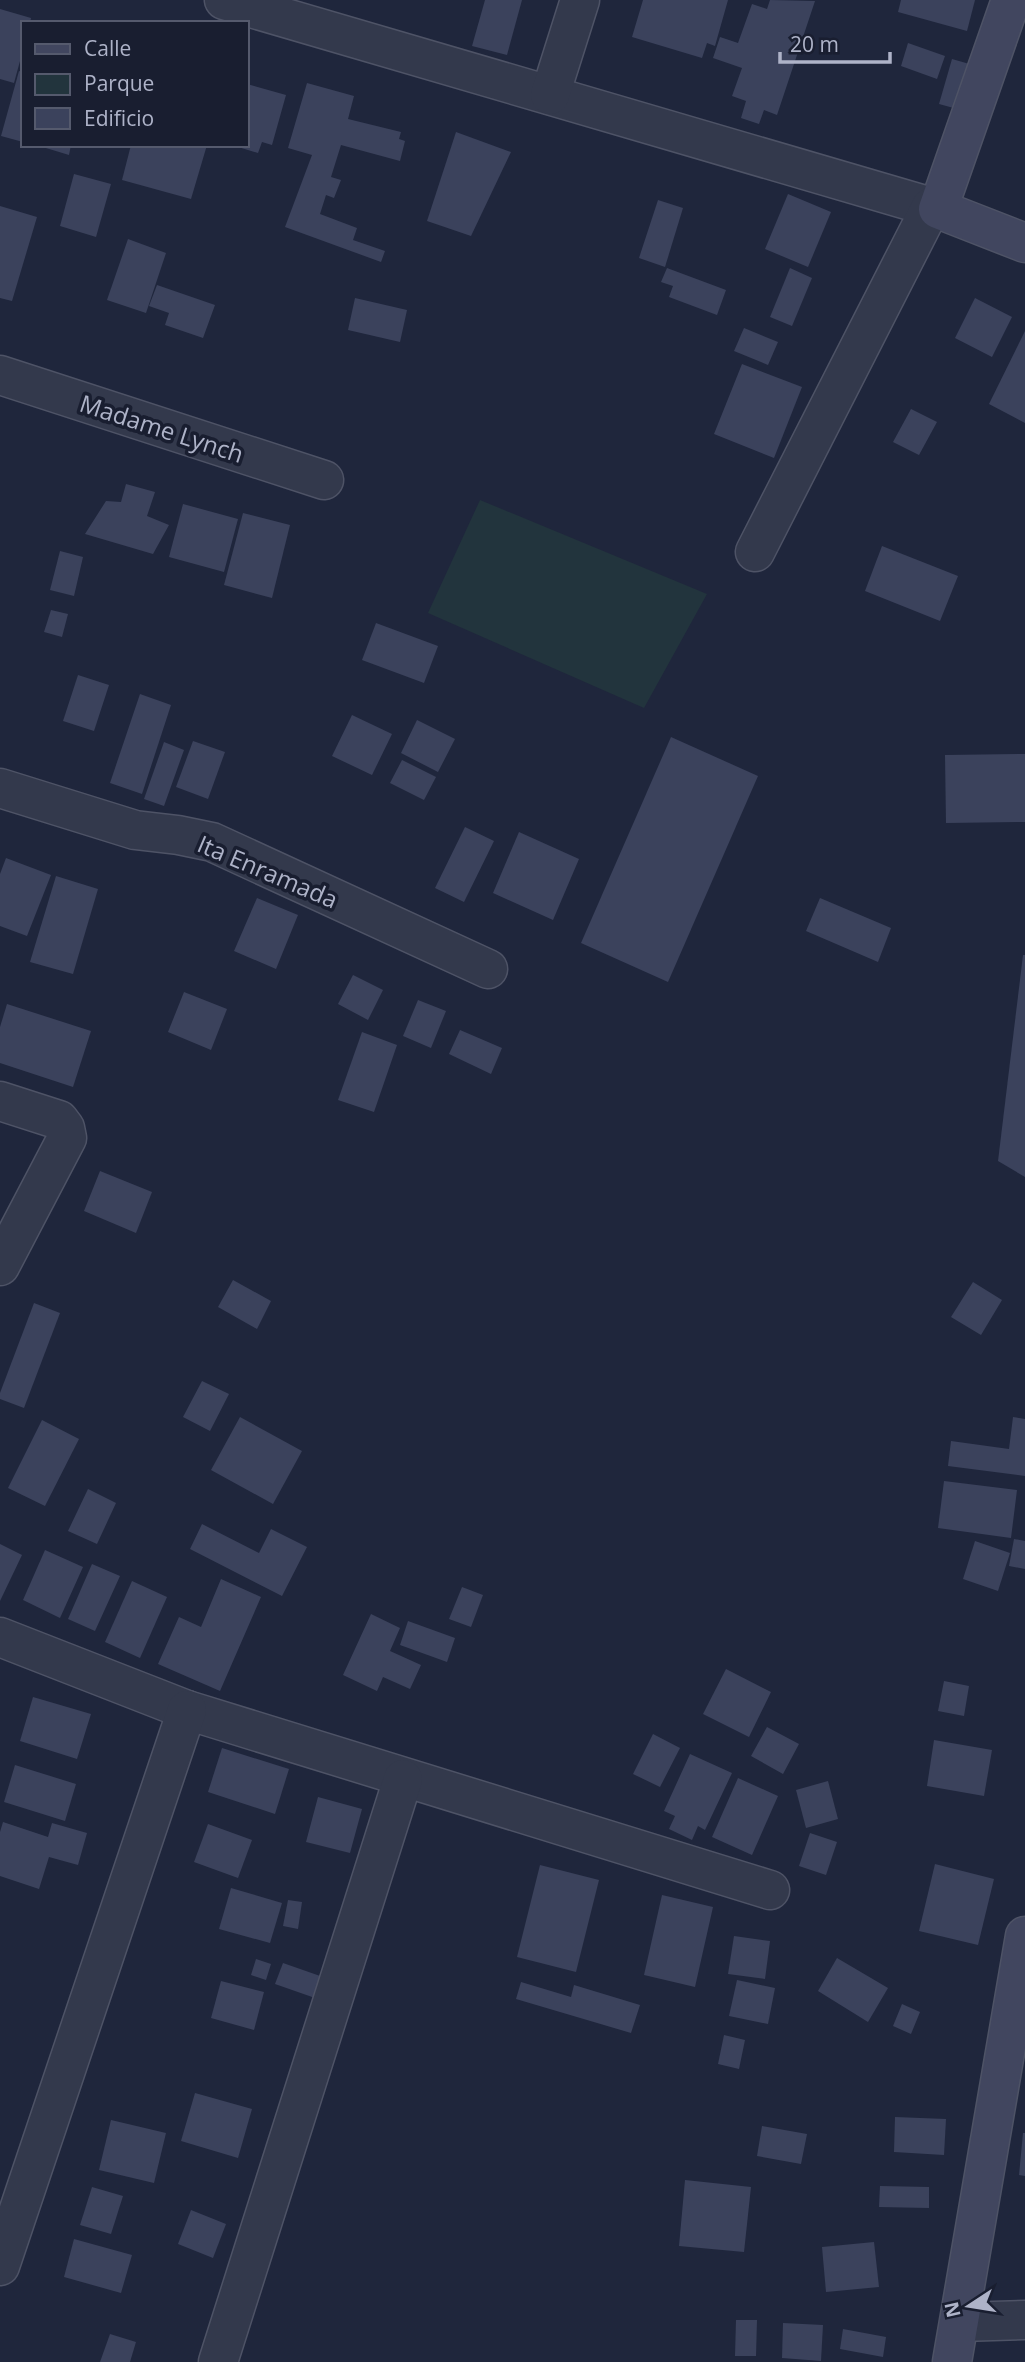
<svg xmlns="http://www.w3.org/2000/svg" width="1025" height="2362" font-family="'Open Sans',sans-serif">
<rect width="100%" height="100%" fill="#1f263c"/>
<!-- green -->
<path fill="#22343d" d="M480 500 707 594 644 708 428 613Z"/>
<!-- building -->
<g fill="#3b425c">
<path d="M485 0H522L507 55 472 46Z"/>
<path d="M643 0H728L715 46 707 43 702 58 632 37Z"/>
<path d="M770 0 815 1 777 115 764 110 759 124 741 118 746 101 732 96 742 68 713 58 720 37 738 43 752 4 767 9Z"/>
<path d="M901 0H975L967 31 898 12Z"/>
<path d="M0 9 31 18 30 23H23V50L14 83 0 79Z"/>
<path d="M908 43 945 56 937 79 901 66Z"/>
<path d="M952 59 973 65 961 110 939 104Z"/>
<path d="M19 71 23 72V142L1 136Z"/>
<path d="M307 83 354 96 348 119 401 132 399 139 405 141 400 161 341 145 331 177 341 180 334 198 326 195 320 214 357 228 353 240 385 251 381 262 285 227 312 155 288 148Z"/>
<path d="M247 84 286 95 272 145 262 142 258 153 235 146 247 145Z"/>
<path d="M456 132 511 152 471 236 427 221Z"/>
<path d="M36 145H71L69 155Z"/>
<path d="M131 145H207L191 199 122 180Z"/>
<path d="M74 174 111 184 96 237 60 226Z"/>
<path d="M788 194 831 212 808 267 765 249Z"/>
<path d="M658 200 683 208 665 267 639 258Z"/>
<path d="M0 206 37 217 12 301 0 298Z"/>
<path d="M128 239 166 253 146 313 107 300Z"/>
<path d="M667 268 726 290 717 315 669 297 673 286 661 282Z"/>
<path d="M790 268 812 278 792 326 770 317Z"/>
<path d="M157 285 215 305 203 338 165 325 169 313 149 306Z"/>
<path d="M355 298 407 310 400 342 348 330Z"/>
<path d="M975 298 1012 317 992 357 955 338Z"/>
<path d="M744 328 778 342 768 365 734 351Z"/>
<path d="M1025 331V423L989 404Z"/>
<path d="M742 364 802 387 774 458 714 434Z"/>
<path d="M911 409 937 422 919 455 893 442Z"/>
<path d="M126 484 155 492 147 516 169 525 153 554 85 534 106 501 121 502Z"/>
<path d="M183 504 238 519 224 572 169 557Z"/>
<path d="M243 513 290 525 272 598 224 585Z"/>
<path d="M882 546 958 576 940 621 865 591Z"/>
<path d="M60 551 83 557 74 596 50 590Z"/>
<path d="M51 610 68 614 62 637 44 632Z"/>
<path d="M376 623 438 646 424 683 362 660Z"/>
<path d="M78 675 109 685 94 731 63 721Z"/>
<path d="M140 694 171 705 142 794 110 783Z"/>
<path d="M352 715 392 734 372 775 332 756Z"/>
<path d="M417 720 455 739 438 772 401 753Z"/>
<path d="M671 737 758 776 668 982 581 943Z"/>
<path d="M193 741 225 752 208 799 176 787Z"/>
<path d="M164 742 184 750 164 806 144 799Z"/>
<path d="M1025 754V822L946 823 945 755Z"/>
<path d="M402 760 436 777 424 800 390 783Z"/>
<path d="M465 827 494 841 464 902 435 888Z"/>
<path d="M519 832 579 859 553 920 493 893Z"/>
<path d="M6 858 51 875 27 936 0 926V874Z"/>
<path d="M56 876 98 889 73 974 30 962Z"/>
<path d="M257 898 298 915 276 969 234 951Z"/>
<path d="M820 898 891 928 878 962 806 931Z"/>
<path d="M1023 955H1025V1177L998 1161Z"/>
<path d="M353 975 383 990 368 1020 338 1004Z"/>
<path d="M184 992 227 1009 211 1050 168 1032Z"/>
<path d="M418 1000 446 1011 431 1048 403 1036Z"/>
<path d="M7 1004 91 1031 73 1087 0 1063V1027Z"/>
<path d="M460 1030 502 1048 491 1074 449 1054Z"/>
<path d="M362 1032 397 1045 374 1112 338 1100Z"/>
<path d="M100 1171 152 1192 136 1233 84 1211Z"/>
<path d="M233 1280 271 1301 257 1329 218 1307Z"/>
<path d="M973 1282 1002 1300 981 1335 951 1317Z"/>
<path d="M34 1303 60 1313 24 1408 0 1399V1393Z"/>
<path d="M202 1381 229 1394 210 1431 183 1417Z"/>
<path d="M240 1417 302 1451 273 1504 211 1470Z"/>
<path d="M1013 1417 1025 1419V1476L948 1466 951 1441 1009 1449Z"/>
<path d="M42 1420 79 1439 45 1506 8 1488Z"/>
<path d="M944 1481 1017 1490 1011 1538 938 1528Z"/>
<path d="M88 1489 116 1503 97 1544 68 1531Z"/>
<path d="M202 1524 259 1553 271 1529 307 1547 282 1596 190 1549Z"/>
<path d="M1014 1539 1025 1541V1569L1009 1566Z"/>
<path d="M975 1541 1010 1553 998 1591 963 1579Z"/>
<path d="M0 1544 22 1555 0 1601Z"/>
<path d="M45 1550 83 1567 60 1618 23 1600Z"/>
<path d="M92 1564 120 1576 95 1631 68 1619Z"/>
<path d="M221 1579 261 1597 220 1691 158 1664 179 1617 201 1627Z"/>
<path d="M132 1581 167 1597 140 1658 105 1642Z"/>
<path d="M462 1587 483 1595 471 1627 449 1619Z"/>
<path d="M371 1614 400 1628 390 1651 421 1665 410 1689 383 1677 377 1691 343 1675Z"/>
<path d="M408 1621 455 1638 447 1662 400 1645Z"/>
<path d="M726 1669 771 1692 749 1737 703 1714Z"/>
<path d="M944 1681 969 1686 964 1716 938 1711Z"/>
<path d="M33 1697 91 1714 77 1759 20 1741Z"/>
<path d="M767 1727 799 1744 783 1774 751 1756Z"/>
<path d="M653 1734 680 1748 660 1787 633 1774Z"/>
<path d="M934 1740 992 1750 984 1796 927 1786Z"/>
<path d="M222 1748 289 1769 275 1814 208 1792Z"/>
<path d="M690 1754 732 1773 705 1830 698 1826 692 1840 669 1829 675 1816 664 1811Z"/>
<path d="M15 1765 76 1784 65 1821 4 1802Z"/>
<path d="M738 1778 778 1796 752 1855 712 1837Z"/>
<path d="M828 1781 838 1819 806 1828 796 1790Z"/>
<path d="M318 1797 362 1809 350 1853 306 1842Z"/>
<path d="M3 1822 48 1837 52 1823 87 1833 78 1865 49 1857 39 1889 0 1876V1832Z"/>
<path d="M208 1824 252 1840 238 1878 194 1862Z"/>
<path d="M810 1833 837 1842 826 1875 799 1866Z"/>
<path d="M935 1864 994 1879 978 1945 919 1931Z"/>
<path d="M540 1865 599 1880 576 1972 517 1957Z"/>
<path d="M231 1888 282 1903 270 1943 219 1929Z"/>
<path d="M662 1895 713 1907 695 1987 644 1975Z"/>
<path d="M288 1900 302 1902 298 1929 283 1926Z"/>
<path d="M734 1936 770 1941 765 1979 728 1974Z"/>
<path d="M837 1958 888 1988 868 2022 818 1991Z"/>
<path d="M256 1959 271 1964 266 1980 251 1975Z"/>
<path d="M283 1963 323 1977 315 1998 275 1984Z"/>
<path d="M737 1980 775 1988 768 2024 729 2016Z"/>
<path d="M221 1981 264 1992 254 2030 211 2018Z"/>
<path d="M521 1982 571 1997 574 1985 640 2005 631 2033 516 1999Z"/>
<path d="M902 2004 920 2012 911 2034 893 2026Z"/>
<path d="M724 2035 745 2040 739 2069 718 2064Z"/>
<path d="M195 2093 252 2109 238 2158 181 2141Z"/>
<path d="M895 2117 946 2119 944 2155 894 2152Z"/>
<path d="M111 2120 166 2133 154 2183 99 2170Z"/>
<path d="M762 2126 807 2134 801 2164 757 2156Z"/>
<path d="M1023 2133H1025V2176L1019 2175Z"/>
<path d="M685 2180 751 2187 744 2252 679 2246Z"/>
<path d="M880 2186 929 2187V2208L879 2207Z"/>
<path d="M92 2187 123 2196 111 2234 80 2225Z"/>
<path d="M191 2210 226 2224 213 2258 178 2244Z"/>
<path d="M74 2239 132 2255 121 2293 64 2277Z"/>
<path d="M874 2242 879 2287 826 2292 822 2247Z"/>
<path d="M736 2320H757L756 2356H735Z"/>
<path d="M783 2323 823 2325 821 2361 782 2358Z"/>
<path d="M843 2329 886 2337 883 2357 840 2349Z"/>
<path d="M110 2334 136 2342 130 2362H100Z"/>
</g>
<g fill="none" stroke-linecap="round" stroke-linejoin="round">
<!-- street casing -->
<g stroke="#4e5366" stroke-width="41">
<g id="street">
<path d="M224 0 938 209"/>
<path d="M550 95 580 0"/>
<path d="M0 375 324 480"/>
<path d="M755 552 931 207"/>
<path d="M0 788 135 830 178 835 212 842 488 969"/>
<path d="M0 1101 59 1120 65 1128 67 1138 0 1266"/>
<path d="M0 1637 187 1710 770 1890"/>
<path d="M0 2266 187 1710"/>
<path d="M960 2322 1025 2320"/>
<path d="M218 2362 403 1779"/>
</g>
</g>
<!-- secondary casing -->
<g stroke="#4e5366" stroke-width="41">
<g id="secondary">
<path d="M1011 0 938 209 1025 243"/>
<path d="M952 2362 1025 1936"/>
</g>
</g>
<!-- street -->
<use href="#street" stroke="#33394c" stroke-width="38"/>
<!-- secondary -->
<use href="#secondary" stroke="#41465f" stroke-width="38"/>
</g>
<g text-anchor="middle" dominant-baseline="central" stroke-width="7" stroke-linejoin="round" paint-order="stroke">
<!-- street labels -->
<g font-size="24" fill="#aeb3c8" stroke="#191e30">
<text transform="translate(162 428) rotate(18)">Madame Lynch</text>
<text transform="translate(268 871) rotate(23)">Ita Enramada</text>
</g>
</g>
<!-- legend -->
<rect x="21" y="21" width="228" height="126" fill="#191e30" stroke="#555a6d" stroke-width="2"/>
<rect x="35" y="44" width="35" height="10" fill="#41465f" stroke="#555a6d" stroke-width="2"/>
<text x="84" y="56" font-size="21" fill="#aeb3c8">Calle</text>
<rect x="35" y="74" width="35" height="21" fill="#22343d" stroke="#555a6d" stroke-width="2"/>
<text x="84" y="91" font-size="21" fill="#aeb3c8">Parque</text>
<rect x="35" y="108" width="35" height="21" fill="#3b425c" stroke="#555a6d" stroke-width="2"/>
<text x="84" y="126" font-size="21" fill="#aeb3c8">Edificio</text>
<!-- north arrow -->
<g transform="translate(969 2306) rotate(258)" stroke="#191e30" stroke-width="5" paint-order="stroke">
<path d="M0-5L12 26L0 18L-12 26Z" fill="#aeb3c8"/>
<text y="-10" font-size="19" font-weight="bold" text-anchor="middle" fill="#aeb3c8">N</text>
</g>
<!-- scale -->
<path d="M780 52v10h110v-10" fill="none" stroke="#aeb3c8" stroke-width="3.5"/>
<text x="790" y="52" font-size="21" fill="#aeb3c8" stroke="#191e30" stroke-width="5" paint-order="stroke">20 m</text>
</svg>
